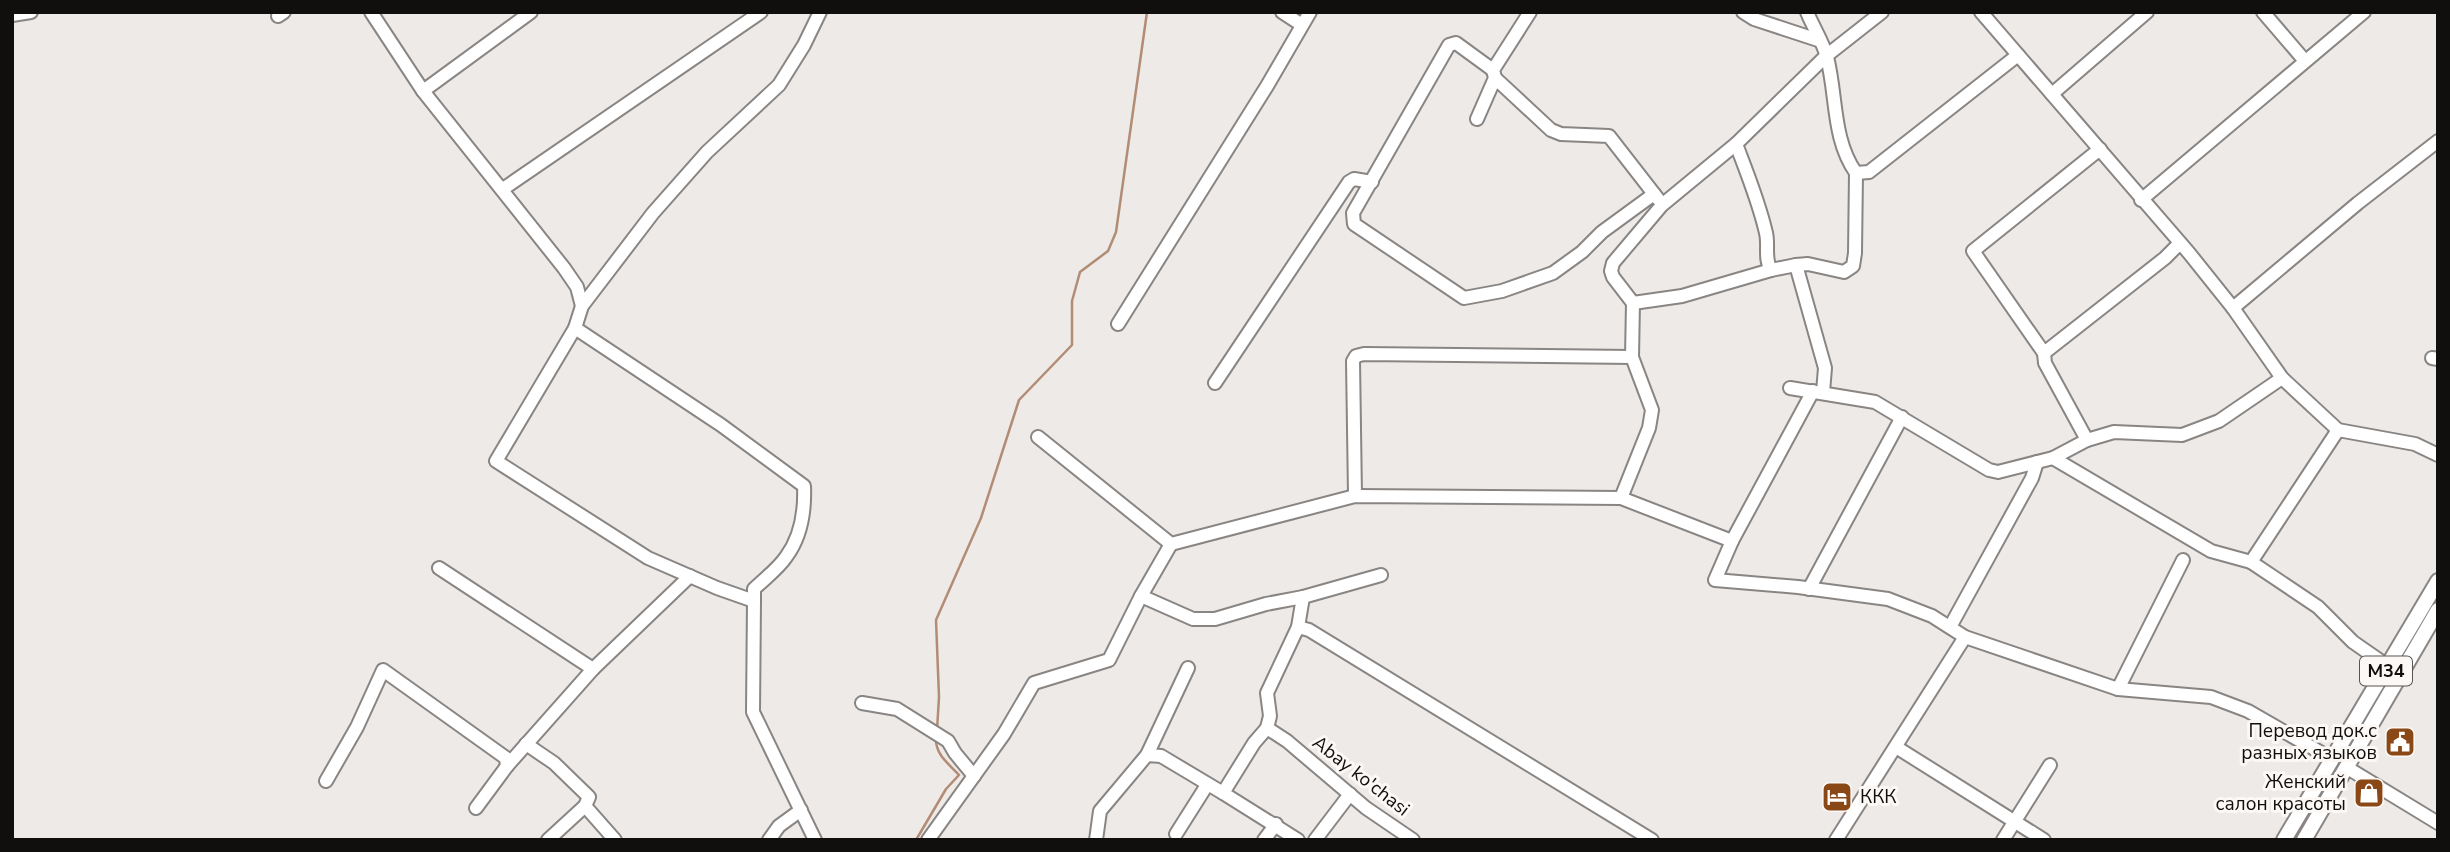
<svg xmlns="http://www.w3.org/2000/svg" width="2450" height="852" font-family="'Nunito Sans',sans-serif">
<rect width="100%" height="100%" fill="#eeeae8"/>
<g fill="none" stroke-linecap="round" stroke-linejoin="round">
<!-- stream -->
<g stroke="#b28c74" stroke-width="2.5">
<path d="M937 730 939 697 936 620 981 518 1019 400 1072 345V301L1080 272 1108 251 1116 232 1147 12"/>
<path d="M916 840 946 789 959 775C949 764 936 755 936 740"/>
</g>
<!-- minor casing -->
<g stroke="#898583" stroke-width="16">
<g id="minor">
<path d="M371 12 423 91 531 12"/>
<path d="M1282 12 1302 25"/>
<path d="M1743 12 1754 19 1818 40"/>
<path d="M1981 12 2189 253 2233 308 2282 378 2338 430 2415 444 2438 455"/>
<path d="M2263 12 2305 61"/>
<path d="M12 15 31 12"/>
<path d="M278 16 284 12"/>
<path d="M1493 70 1456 43 1449 45 1353 213 1354 224 1464 298 1502 291 1553 273 1582 252 1602 232 1654 194"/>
<path d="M1495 78 1551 130 1561 134 1609 136 1658 199"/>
<path d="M423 91 564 268 577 287 582 306"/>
<path d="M2052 94 2147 12"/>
<path d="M1477 119 1495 78 1493 70 1530 12"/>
<path d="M1736 144C1747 173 1759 202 1766 233 1769 245 1764 259 1771 270"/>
<path d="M2100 149 1973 251 2044 353 2165 258 2180 243"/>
<path d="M1856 173 1869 172 2018 55"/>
<path d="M503 189 761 12"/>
<path d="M2141 200 2364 12"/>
<path d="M1796 265 1825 368 1823 392"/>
<path d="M1633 303 1682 296 1771 270 1796 265 1808 264 1844 272 1853 266 1855 253 1856 173C1832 139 1837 96 1827 57 1823 42 1813 27 1807 12"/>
<path d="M2233 308 2358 203 2438 141"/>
<path d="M1118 324 1267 86 1310 12"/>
<path d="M575 328 721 425 804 486C805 510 801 537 786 557 778 569 764 579 754 589V601"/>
<path d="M2044 353 2045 363 2087 440"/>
<path d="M2432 358 2438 359"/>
<path d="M1215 383 1349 182 1354 179 1372 182"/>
<path d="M1790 388 1875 402 1989 470 1998 472 2053 458 2087 440 2114 432 2182 435 2219 421 2282 378"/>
<path d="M2338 430 2251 562 2318 607 2353 642 2389 667"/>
<path d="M1038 437 1171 544 1355 496 1621 498 1732 541 1715 580 1798 587 1888 599 1932 616 1965 637 2118 689 2211 697 2248 711 2332 759"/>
<path d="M2053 458 2211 551 2251 562"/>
<path d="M1355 496 1353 361 1356 356 1364 354 1632 357"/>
<path d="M1621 498 1649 428 1652 410 1632 357 1633 303 1613 277 1611 271 1613 263 1662 205 1736 144 1826 56 1882 12"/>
<path d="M1732 541 1813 391"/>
<path d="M439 568 593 669"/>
<path d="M1809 589 1902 417"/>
<path d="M1141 596 1193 619H1215L1266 604 1303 597 1381 575"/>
<path d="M1298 627 1303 597"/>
<path d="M1950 627 2032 478 2037 462"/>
<path d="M2118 689 2183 560"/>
<path d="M862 703 897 709 948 741 955 753 974 776"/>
<path d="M526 744 554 763 589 797 585 806 548 840"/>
<path d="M1896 747 2044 840"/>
<path d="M1147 755 1161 756 1223 793 1254 743 1267 728"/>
<path d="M2346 767 2438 823"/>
<path d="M326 781 357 727 383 670 506 758 507 766"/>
<path d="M1223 793 1298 840"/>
<path d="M585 806 615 840"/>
<path d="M476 808 507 766 593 669 690 576"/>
<path d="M1176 834 1207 785"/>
<path d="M769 840 779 826 801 810"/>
<path d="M815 840 753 712 754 601 717 588 648 558 496 461 575 328 582 306 653 213 707 152 779 85 804 45 820 12"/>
<path d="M928 840 1004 734 1034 683 1109 660 1141 596 1171 544"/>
<path d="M1096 840 1100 811 1147 755 1188 668"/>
<path d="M1264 840 1276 824"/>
<path d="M1315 840 1350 794"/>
<path d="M1413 840 1366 808 1287 741 1267 728 1270 716 1267 693 1298 627 1309 630 1652 840"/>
<path d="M1836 840 1965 637"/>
<path d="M2003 840 2050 765"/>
</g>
</g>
<!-- major casing -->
<g stroke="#898583" stroke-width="18">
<g id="major">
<path d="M2284 840 2438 581"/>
<path d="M2304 840 2438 610"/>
</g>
</g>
<!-- minor -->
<use href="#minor" stroke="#fff" stroke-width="12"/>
<!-- major -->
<use href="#major" stroke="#fff" stroke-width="14"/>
</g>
<!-- icons -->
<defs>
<g id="civic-square" transform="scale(1.575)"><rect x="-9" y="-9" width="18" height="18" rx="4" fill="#8a4816" stroke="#fbf8f5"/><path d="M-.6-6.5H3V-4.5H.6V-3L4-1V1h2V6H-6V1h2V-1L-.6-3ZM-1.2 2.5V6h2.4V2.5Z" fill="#fff"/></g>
<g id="shop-square" transform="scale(1.575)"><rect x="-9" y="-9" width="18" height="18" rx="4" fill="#8a4816" stroke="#fbf8f5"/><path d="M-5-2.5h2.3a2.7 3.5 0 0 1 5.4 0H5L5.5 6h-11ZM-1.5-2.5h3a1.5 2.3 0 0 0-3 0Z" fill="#fff"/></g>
<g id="hotel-square" transform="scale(1.575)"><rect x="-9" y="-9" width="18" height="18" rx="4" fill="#8a4816" stroke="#fbf8f5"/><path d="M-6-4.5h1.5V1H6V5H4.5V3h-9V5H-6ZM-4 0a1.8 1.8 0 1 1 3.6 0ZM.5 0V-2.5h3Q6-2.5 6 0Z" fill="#fff"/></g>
</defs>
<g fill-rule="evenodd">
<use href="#civic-square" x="2400" y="742"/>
<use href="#shop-square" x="2369" y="793"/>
<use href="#hotel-square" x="1837" y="797"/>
</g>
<g text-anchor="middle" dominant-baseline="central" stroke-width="6" stroke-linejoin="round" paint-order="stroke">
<!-- shield labels -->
<rect fill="#fbf8f5" stroke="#565553" stroke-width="2" x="2360" y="656.5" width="52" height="29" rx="5"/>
<g font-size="18" font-weight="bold" fill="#100f0e">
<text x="2386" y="671">M34</text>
</g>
<!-- poi labels -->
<g font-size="19" fill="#100f0e" stroke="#fbf8f5" text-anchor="end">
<text x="2377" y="731">Перевод док.с<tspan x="2377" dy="22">разных языков</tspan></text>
<text x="2346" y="782">Женский<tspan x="2346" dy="22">салон красоты</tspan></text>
<text x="1860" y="797" text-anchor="start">ККК</text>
</g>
<!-- street labels -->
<g font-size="19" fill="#100f0e" stroke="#fbf8f5">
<text transform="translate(1361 776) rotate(38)">Abay ko'chasi</text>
</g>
</g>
<!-- border -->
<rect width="2450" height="852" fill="none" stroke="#100f0e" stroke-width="28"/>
</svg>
